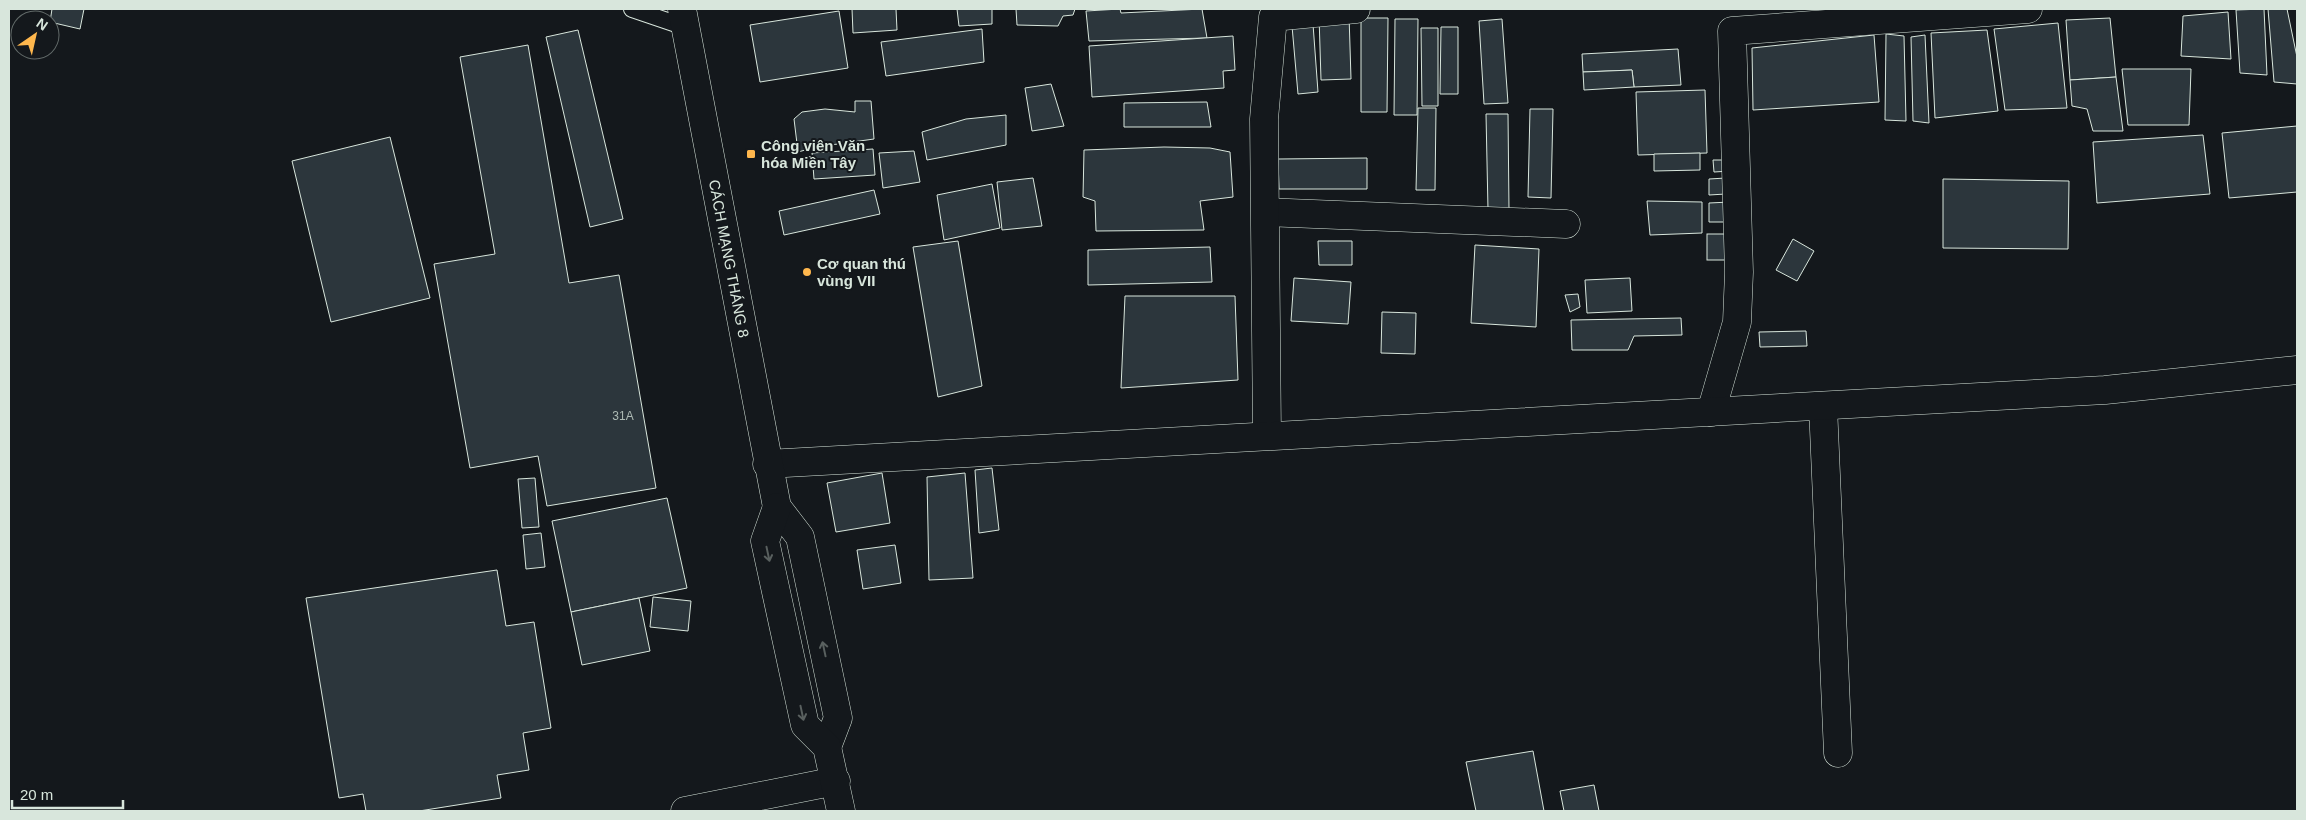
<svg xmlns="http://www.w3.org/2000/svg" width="2306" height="820" font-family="Arial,sans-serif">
<rect width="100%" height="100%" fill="#14181c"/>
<!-- building -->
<g fill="#2c363c" stroke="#d8e6dc">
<path d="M52 9H84L80 29 50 22Z"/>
<path d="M852 9H896L897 30 853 33Z"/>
<path d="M957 9H992V24L959 26Z"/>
<path d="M1016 9H1075L1073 15 1063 16 1058 26 1017 25Z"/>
<path d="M1120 9 1121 13 1202 9 1207 38 1089 41 1086 11Z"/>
<path d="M2264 9 2267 75 2240 73 2236 10Z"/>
<path d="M2268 9H2287L2297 57V84L2274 82Z"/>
<path d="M839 11 848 68 760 82 750 25Z"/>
<path d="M2228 12 2231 59 2181 56 2183 16Z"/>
<path d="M1349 15 1351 79 1321 80 1319 16Z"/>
<path d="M1361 18H1388L1387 112H1361Z"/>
<path d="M2110 18 2116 77 2070 80 2066 20Z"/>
<path d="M1395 19H1418L1417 115H1394Z"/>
<path d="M1502 19 1508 103 1484 104 1479 21Z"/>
<path d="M2058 23 2067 108 2005 110 1994 29Z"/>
<path d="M1313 24 1318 92 1298 94 1292 26Z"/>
<path d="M1441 27H1458V94H1440Z"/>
<path d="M1421 28H1438V106H1422Z"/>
<path d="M982 29 984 62 886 76 881 42Z"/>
<path d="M578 30 623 219 590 227 546 37Z"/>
<path d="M1987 30 1998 111 1935 118 1931 33Z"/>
<path d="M1886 34 1904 36 1906 121 1885 120Z"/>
<path d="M1874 35 1879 102 1753 110 1752 48Z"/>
<path d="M1925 35 1929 123 1913 121 1911 37Z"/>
<path d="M1233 36 1235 70 1223 71 1224 88 1092 97 1089 46Z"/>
<path d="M528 45 569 283 619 275 656 488 547 506 538 456 470 468 434 264 495 254 460 57Z"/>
<path d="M1678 49 1681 85 1634 87 1632 70 1583 72 1582 54Z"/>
<path d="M2122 69H2191L2189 125H2128Z"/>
<path d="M1632 70 1634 87 1584 90 1583 72Z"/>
<path d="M2116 77 2123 131H2093L2087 109 2072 106 2070 80Z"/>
<path d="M1051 84 1064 126 1032 131 1025 88Z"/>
<path d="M1705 90 1707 153 1638 155 1636 92Z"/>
<path d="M855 101H871L874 139 816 147 798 152 794 119 802 112 825 109 855 112Z"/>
<path d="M1207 102 1211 127H1124V103Z"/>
<path d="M1418 108H1436L1435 190H1416Z"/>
<path d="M1530 109H1553L1551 198 1528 197Z"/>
<path d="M1486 114H1508L1509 210H1488Z"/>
<path d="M1006 115V145L927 160 922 132 966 119Z"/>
<path d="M2297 126V192L2229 198 2222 133Z"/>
<path d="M2203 135 2210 194 2097 203 2093 142Z"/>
<path d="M390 137 430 298 331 322 292 161Z"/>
<path d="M1164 147 1210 148 1230 152 1233 197 1200 201 1204 230 1096 231 1095 201 1083 197 1084 150Z"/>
<path d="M873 149 875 175 814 179 812 153Z"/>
<path d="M914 151 920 182 883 188 879 153Z"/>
<path d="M1700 153V170L1654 171V154Z"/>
<path d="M1367 158V189H1279L1278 159Z"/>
<path d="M1713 160H1730V171L1714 172Z"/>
<path d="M1033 178 1042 226 1002 230 997 182Z"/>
<path d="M1726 178V194L1709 195V179Z"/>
<path d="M1943 179 2069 181 2068 249 1943 248Z"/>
<path d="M992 184 1000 228 944 240 937 195Z"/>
<path d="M874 190 880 214 784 235 779 211Z"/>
<path d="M1647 201 1702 202V233L1650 235Z"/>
<path d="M1730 202 1731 222H1709V203Z"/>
<rect x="1707" y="234" width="26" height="26"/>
<path d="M1793 239 1814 251 1797 281 1776 270Z"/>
<path d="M958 241 982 386 938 397 913 247Z"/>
<path d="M1318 241H1352V265H1319Z"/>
<path d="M1475 245 1539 249 1536 327 1471 323Z"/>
<path d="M1210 247 1212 282 1088 285V250Z"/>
<path d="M1294 278 1351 282 1348 324 1291 321Z"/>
<path d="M1630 278 1632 311 1587 313 1585 280Z"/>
<path d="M1578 294 1580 307 1570 312 1565 295Z"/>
<path d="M1125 296H1235L1238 380 1121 388Z"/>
<path d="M1382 312 1416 313 1415 354 1381 353Z"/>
<path d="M1681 318 1682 335 1634 336 1628 350H1572L1571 320Z"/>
<path d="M1806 331 1807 346 1760 347 1759 332Z"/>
<path d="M992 468 999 530 979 533 975 470Z"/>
<path d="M882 473 890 523 836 532 827 483Z"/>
<path d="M965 473 973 578 929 580 927 477Z"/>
<path d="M535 478 539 527 522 528 518 479Z"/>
<path d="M667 498 687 588 571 612 552 521Z"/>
<path d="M541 533 545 567 526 569 523 535Z"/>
<path d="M895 545 901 583 863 589 857 550Z"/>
<path d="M497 570 506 626 534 622 551 728 523 733 529 770 497 775 501 798 419 811H366L363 794 339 798 306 598Z"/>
<path d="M653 597 691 601 688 631 650 627Z"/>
<path d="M639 598 650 651 582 665 571 612Z"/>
<path d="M1533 751 1544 811H1476L1466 762Z"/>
<path d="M1594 785 1599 811H1564L1560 791Z"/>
</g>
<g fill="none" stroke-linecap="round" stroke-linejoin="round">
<!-- lane casing -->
<g stroke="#d8e6dc" stroke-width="18">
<path id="lane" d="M632 9 685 27"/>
</g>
<!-- street casing -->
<g stroke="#d8e6dc" stroke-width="29">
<g id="street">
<path d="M1266 212 1566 224"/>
<path d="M1823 406 1838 753"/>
<path d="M1711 412 1737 322 1739 272 1732 31 2028 9"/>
<path d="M1267 435 1264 119 1273 17 1356 9"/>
<path d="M767 464 2105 390 2297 370"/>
</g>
</g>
<!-- secondary casing -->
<g stroke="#d8e6dc" stroke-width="29">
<path id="secondary" d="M685 811 836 781"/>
</g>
<!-- highway casing -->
<g stroke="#d8e6dc" stroke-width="29">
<g id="highway">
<path id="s1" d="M682 9 777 507 800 537 838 718 827 747"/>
<path d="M777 507 765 541 805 725 827 747 841 811"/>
</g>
</g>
<!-- lane -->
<use href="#lane" stroke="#14181c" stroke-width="16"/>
<!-- street -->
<use href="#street" stroke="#14181c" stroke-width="28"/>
<!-- secondary -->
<use href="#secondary" stroke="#14181c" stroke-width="28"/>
<!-- highway -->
<use href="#highway" stroke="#14181c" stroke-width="28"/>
</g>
<!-- one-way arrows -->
<defs><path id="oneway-shaft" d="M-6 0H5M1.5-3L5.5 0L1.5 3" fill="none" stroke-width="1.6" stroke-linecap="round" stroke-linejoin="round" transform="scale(1.25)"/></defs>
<g stroke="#59605f">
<use href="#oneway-shaft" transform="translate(768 554) rotate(78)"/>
<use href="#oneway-shaft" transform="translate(824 649) rotate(-102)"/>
<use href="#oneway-shaft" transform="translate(802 713) rotate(78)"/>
</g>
<!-- markers -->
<g fill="#ffb74d" stroke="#14181c" stroke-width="2">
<rect x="746" y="149" width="10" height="10" rx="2.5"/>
<circle cx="807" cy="272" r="5"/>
</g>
<g text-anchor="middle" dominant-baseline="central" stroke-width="4" stroke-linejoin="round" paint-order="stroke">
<!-- number labels -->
<g font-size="12" fill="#adbab4">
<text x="623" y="416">31A</text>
</g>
<!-- poi labels -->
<g font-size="15" font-weight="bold" fill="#d8e6dc" stroke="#14181c" text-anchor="start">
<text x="761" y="145">Công viên Văn<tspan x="761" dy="17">hóa Miền Tây</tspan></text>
<text x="817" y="263">Cơ quan thú<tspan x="817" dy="17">vùng VII</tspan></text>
</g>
<!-- street labels -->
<g font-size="15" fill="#d8e6dc" stroke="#14181c">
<text stroke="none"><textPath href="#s1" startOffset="254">CÁCH MẠNG THÁNG 8</textPath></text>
</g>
</g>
<!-- border -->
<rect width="2306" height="820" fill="none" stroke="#d8e6dc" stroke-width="20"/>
<!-- north arrow -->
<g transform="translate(35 35) rotate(34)"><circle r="24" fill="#14181c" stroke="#626a69"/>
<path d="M0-4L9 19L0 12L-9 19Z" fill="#ffb74d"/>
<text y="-8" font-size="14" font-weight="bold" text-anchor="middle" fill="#d8e6dc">N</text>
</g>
<!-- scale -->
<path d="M12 800v8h111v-8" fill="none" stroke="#d8e6dc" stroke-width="2.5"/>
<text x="20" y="800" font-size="15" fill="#d8e6dc" stroke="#14181c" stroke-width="4" paint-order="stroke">20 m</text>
</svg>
